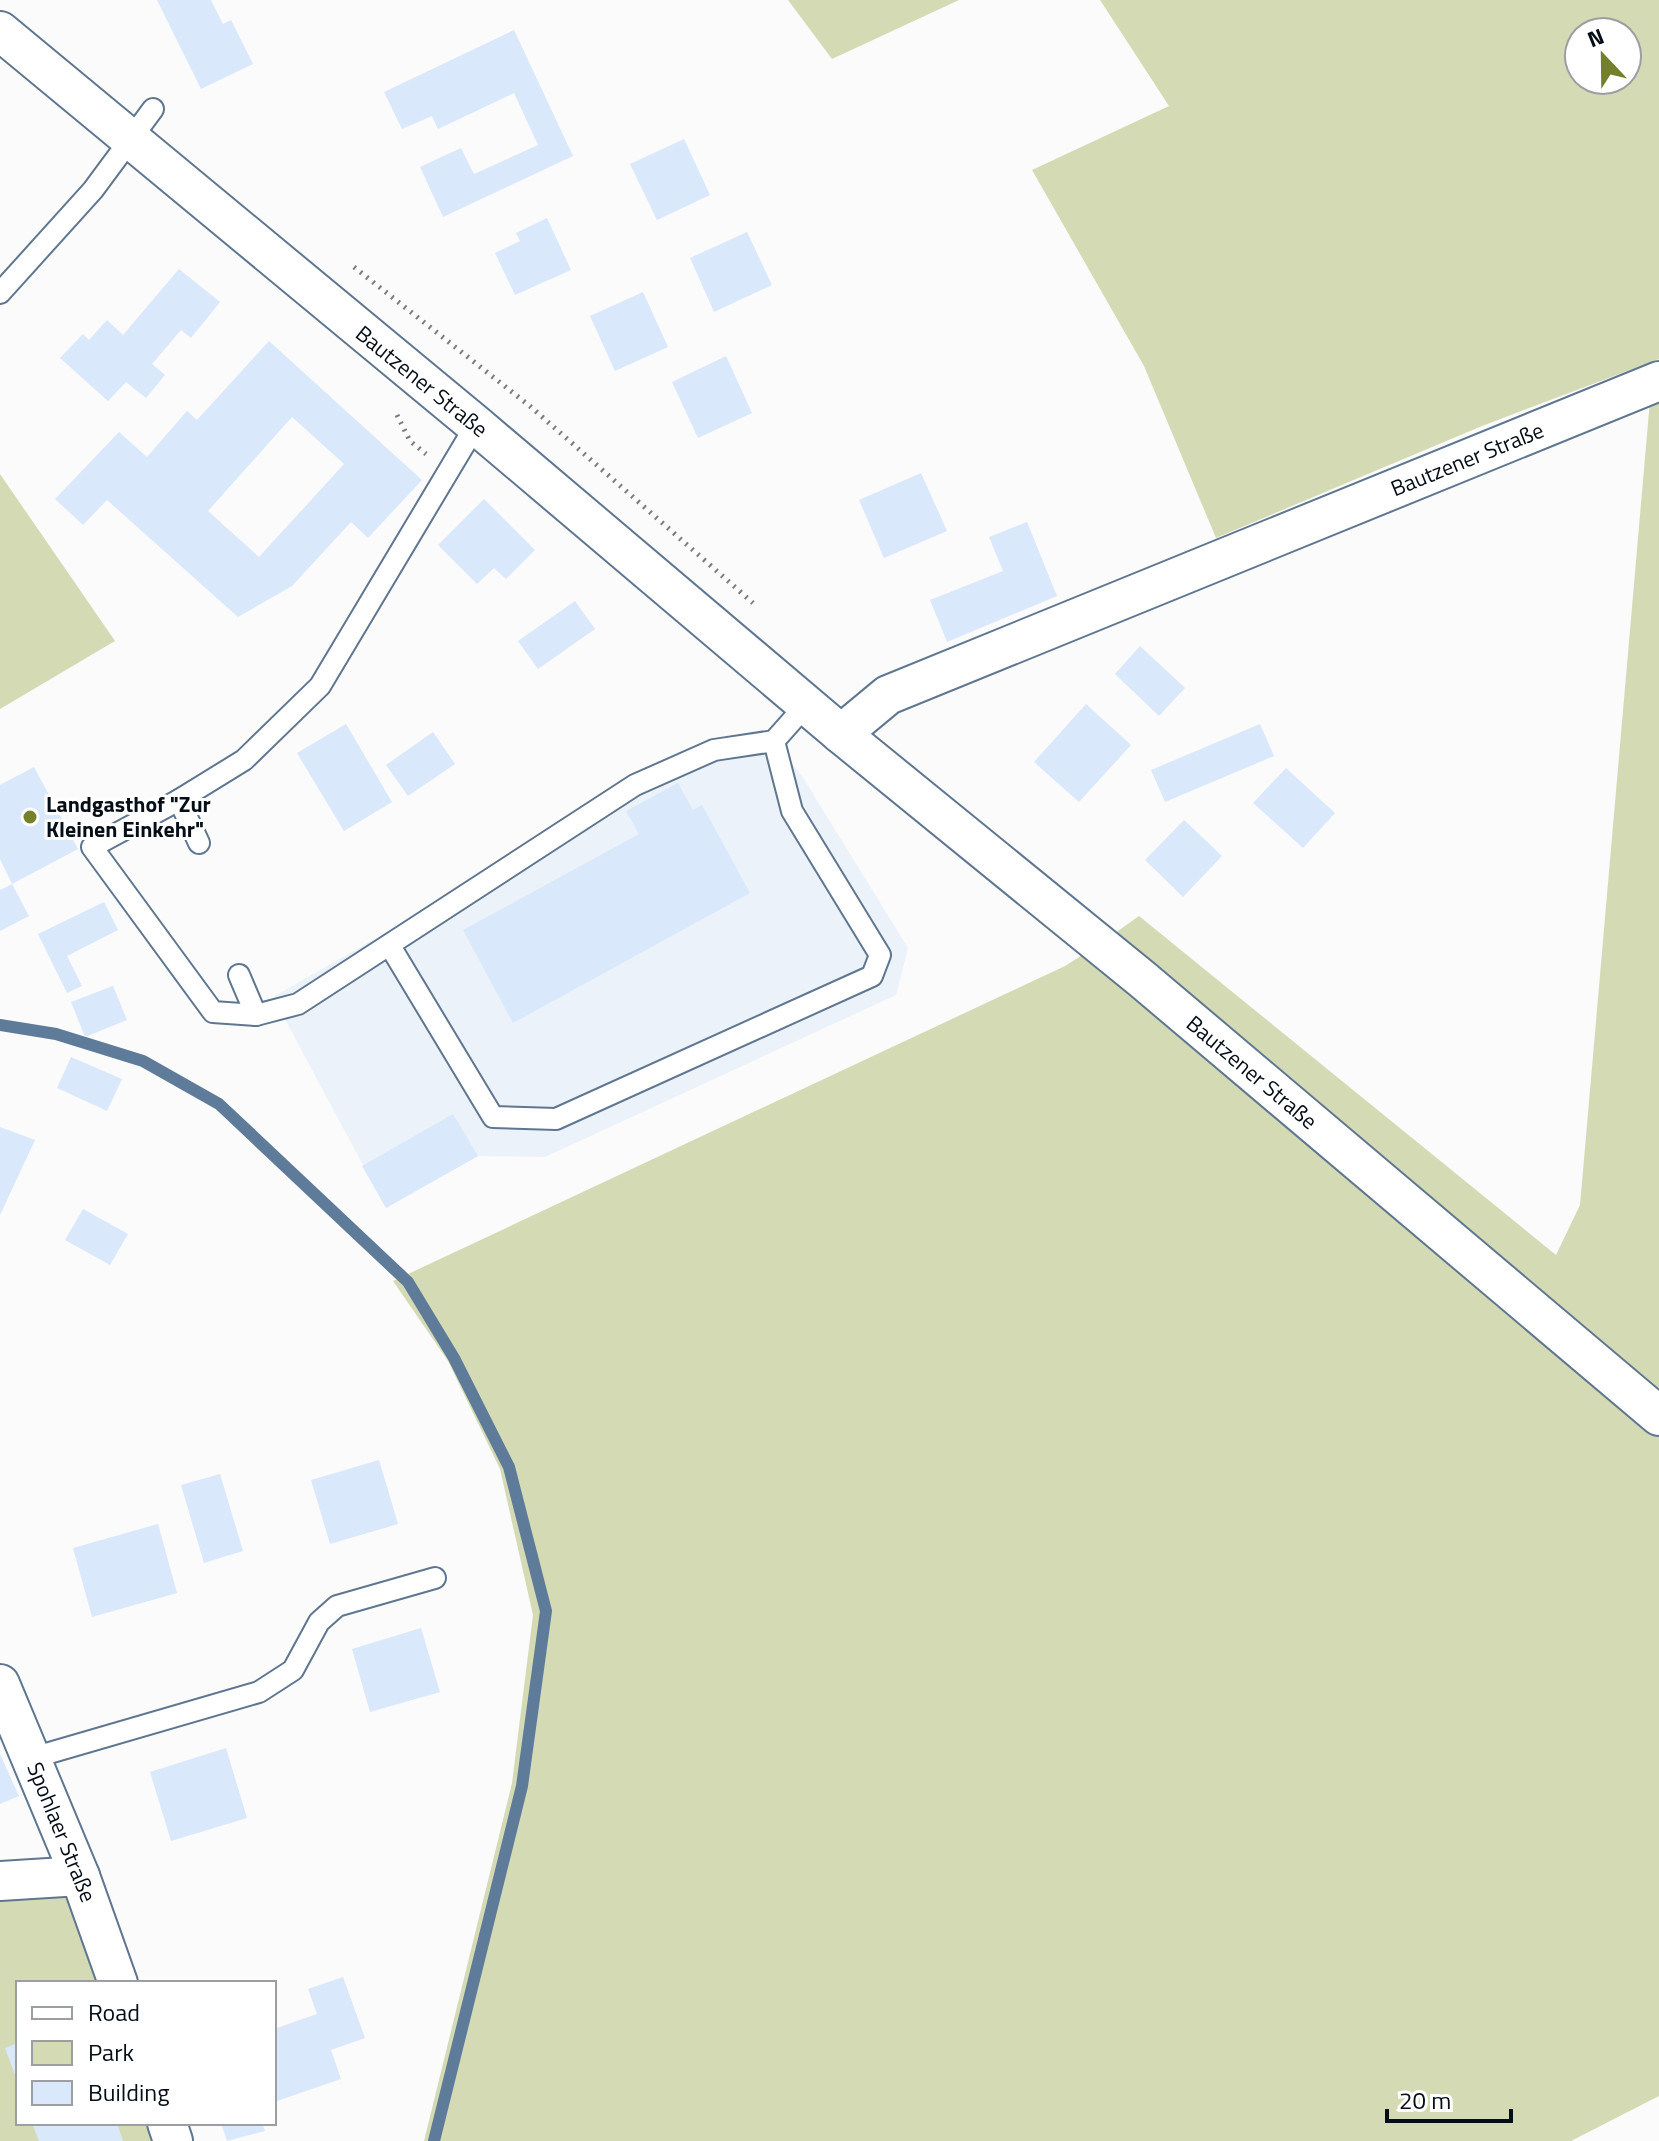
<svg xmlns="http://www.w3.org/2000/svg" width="1659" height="2141" font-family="'Titillium Web',sans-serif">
<rect width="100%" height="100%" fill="#fbfbfb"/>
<!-- built -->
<path fill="#ecf2f9" d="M752 731 774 741 802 776 908 948 896 995 545 1157 478 1156 386 1208 273 997 637 789 717 757Z"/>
<!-- green -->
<g fill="#d4dbb4" fill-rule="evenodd">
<path d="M788 0H959L832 59Z"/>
<path d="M1100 0H1659V359L1482 426 1216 538 1144 366 1032 170 1169 106ZM1579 32H1627V80H1579Z"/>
<path d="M1659 396V1414L1101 943 1139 916 1556 1255 1580 1205 1650 400Z"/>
<path d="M0 474 115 641 0 709Z"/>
<path d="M1098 945 1659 1418V2096L1571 2141H424L512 1783 533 1615 500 1469 448 1361 393 1281 1065 966Z"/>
<path d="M80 1876 117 1983H18V2123H166L173 2141H0V1881Z"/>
</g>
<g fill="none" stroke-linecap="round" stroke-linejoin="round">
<!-- stream -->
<path stroke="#5f7b9a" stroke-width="12" d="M0 1025 56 1034 143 1061 219 1104 408 1282 454 1358 509 1467 546 1611 522 1786 434 2141"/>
</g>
<!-- building -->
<g fill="#d9e8fa" fill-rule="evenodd">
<path d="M157 0H211L223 24 231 20 253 64 201 89Z"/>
<path d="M514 30 573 156 443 217 420 167 461 148 474 174 538 145 514 93 438 129 432 116 402 129 384 92Z"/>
<path d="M684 139 710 195 657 220 630 164Z"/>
<path d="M547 218 571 270 515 295 495 253 520 241 516 233Z"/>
<path d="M747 232 772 285 714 312 690 258Z"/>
<path d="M179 269 220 302 191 338 181 330 152 364 165 375 146 398 126 382 108 401 60 358 83 334 89 340 107 320 123 335Z"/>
<path d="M643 292 668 347 615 371 590 316Z"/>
<path d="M269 341 422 480 368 538 351 522 292 586 238 617 107 500 83 525 55 499 119 432 147 457 187 411 197 420ZM292 417 344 464 259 557 208 511Z"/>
<path d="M726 356 752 413 698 438 672 382Z"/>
<path d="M921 473 947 531 884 558 859 500Z"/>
<path d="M484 499 535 550 506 579 494 568 477 584 438 545Z"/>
<path d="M1027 522 1057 596 947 642 930 600 1003 571 989 537Z"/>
<path d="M575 601 595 629 538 669 518 641Z"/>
<path d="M1140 646 1185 688 1159 716 1115 674Z"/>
<path d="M1086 704 1131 745 1079 802 1034 762Z"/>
<path d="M346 724 392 802 344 831 297 753Z"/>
<path d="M1260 724 1274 756 1165 802 1151 770Z"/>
<path d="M433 732 455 764 408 796 386 765Z"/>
<path d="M34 767 78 849 12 884 29 916 0 931V890L12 884 0 859V785Z"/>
<path d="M1286 768 1335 813 1303 848 1253 803Z"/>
<path d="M678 783 693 810 702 805 750 893 513 1023 463 930 639 834 626 811Z"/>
<path d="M1184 820 1222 856 1183 897 1145 860Z"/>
<path d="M104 902 118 930 67 956 82 986 67 993 38 934Z"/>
<path d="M113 986 127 1020 85 1037 71 1002Z"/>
<path d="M71 1057 122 1079 107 1111 57 1088Z"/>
<path d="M453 1114 478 1156 386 1208 362 1166Z"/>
<path d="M0 1127 35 1140 0 1215Z"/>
<path d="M83 1209 128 1234 110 1265 65 1240Z"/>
<path d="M379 1460 398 1524 330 1544 311 1480Z"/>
<path d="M220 1474 243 1551 204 1563 181 1485Z"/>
<path d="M158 1524 177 1593 92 1617 73 1548Z"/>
<path d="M421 1628 440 1692 370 1712 352 1649Z"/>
<path d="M226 1748 247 1818 171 1841 150 1772Z"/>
<path d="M0 1754 19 1796 0 1804Z"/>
<path d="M343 1977 365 2038 331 2050 341 2079 274 2102V2029L317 2014 308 1989Z"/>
<path d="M18 2043V2083L5 2048Z"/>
<path d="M32 2123H117L123 2141H39Z"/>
<path d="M221 2123H262L265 2131 227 2141Z"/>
</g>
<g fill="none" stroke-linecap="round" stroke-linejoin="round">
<!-- lane casing -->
<g stroke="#5f7690" stroke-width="24">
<g id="lane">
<path d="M0 293 93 190 153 109"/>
<path d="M179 800 244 760 320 686 476 425"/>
<path d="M199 843 179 800 92 847 213 1012 256 1015 298 1004 635 785 714 750 774 741 806 705"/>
<path d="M390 946 493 1117 556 1119 872 976 880 955 792 811 774 741"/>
<path d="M239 975 256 1015"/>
<path d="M32 1758 259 1692 293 1670 319 1622 337 1606 435 1578"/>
</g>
</g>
<!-- street casing -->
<g stroke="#5f7690" stroke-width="42">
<g id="street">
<path d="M0 31 476 425 841 734 1142 979 1659 1416"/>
<path d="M841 734 888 695 1659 381"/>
<path d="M0 1684 80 1876 118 1983"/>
<path d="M0 1881 80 1876"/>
<path d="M167 2123 173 2141"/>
</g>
</g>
<!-- path -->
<g stroke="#797d82" stroke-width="5" stroke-dasharray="2 6" stroke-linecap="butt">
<path d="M354 267 531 407 753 603"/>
<path d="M397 415 410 441 426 454"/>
</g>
<!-- lane -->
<use href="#lane" stroke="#fff" stroke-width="20"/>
<!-- street -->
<use href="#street" stroke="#fff" stroke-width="38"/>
</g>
<!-- markers -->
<circle fill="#75802c" stroke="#fff" stroke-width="3" cx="30" cy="817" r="8"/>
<g text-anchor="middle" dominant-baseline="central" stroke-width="6" stroke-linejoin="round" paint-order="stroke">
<!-- street labels -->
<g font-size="22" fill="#050d16" stroke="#fff">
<text transform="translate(422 381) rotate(39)">Bautzener Straße</text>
<text transform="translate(1467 459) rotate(-22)">Bautzener Straße</text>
<text transform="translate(1252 1072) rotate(40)">Bautzener Straße</text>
<text transform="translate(62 1832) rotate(68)">Spohlaer Straße</text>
</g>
<!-- poi labels -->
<g font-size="22" font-weight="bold" fill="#050d16" stroke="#fff" text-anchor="start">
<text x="46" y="804">Landgasthof "Zur<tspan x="46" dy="25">Kleinen Einkehr"</tspan></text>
</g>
</g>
<!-- legend -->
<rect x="16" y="1981" width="260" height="144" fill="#ffffff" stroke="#9b9ea2" stroke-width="2"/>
<rect x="32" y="2007" width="40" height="12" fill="#ffffff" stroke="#9b9ea2" stroke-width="2"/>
<text x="88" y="2021" font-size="24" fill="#050d16">Road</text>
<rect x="32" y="2041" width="40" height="24" fill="#d4dbb4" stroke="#9b9ea2" stroke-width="2"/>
<text x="88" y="2061" font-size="24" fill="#050d16">Park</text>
<rect x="32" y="2081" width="40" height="24" fill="#d9e8fa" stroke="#9b9ea2" stroke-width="2"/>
<text x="88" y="2101" font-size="24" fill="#050d16">Building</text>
<!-- north arrow -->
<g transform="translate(1603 56) rotate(338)"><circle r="38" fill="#ffffff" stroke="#9b9ea2" stroke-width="2"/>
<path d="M0-6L14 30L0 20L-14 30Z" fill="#75802c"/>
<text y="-12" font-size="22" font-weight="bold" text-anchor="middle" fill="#050d16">N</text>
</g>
<!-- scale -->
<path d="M1387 2109v12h124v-12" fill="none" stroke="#050d16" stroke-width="4"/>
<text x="1399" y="2109" font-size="24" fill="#050d16" stroke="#ffffff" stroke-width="6" paint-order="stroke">20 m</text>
</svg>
